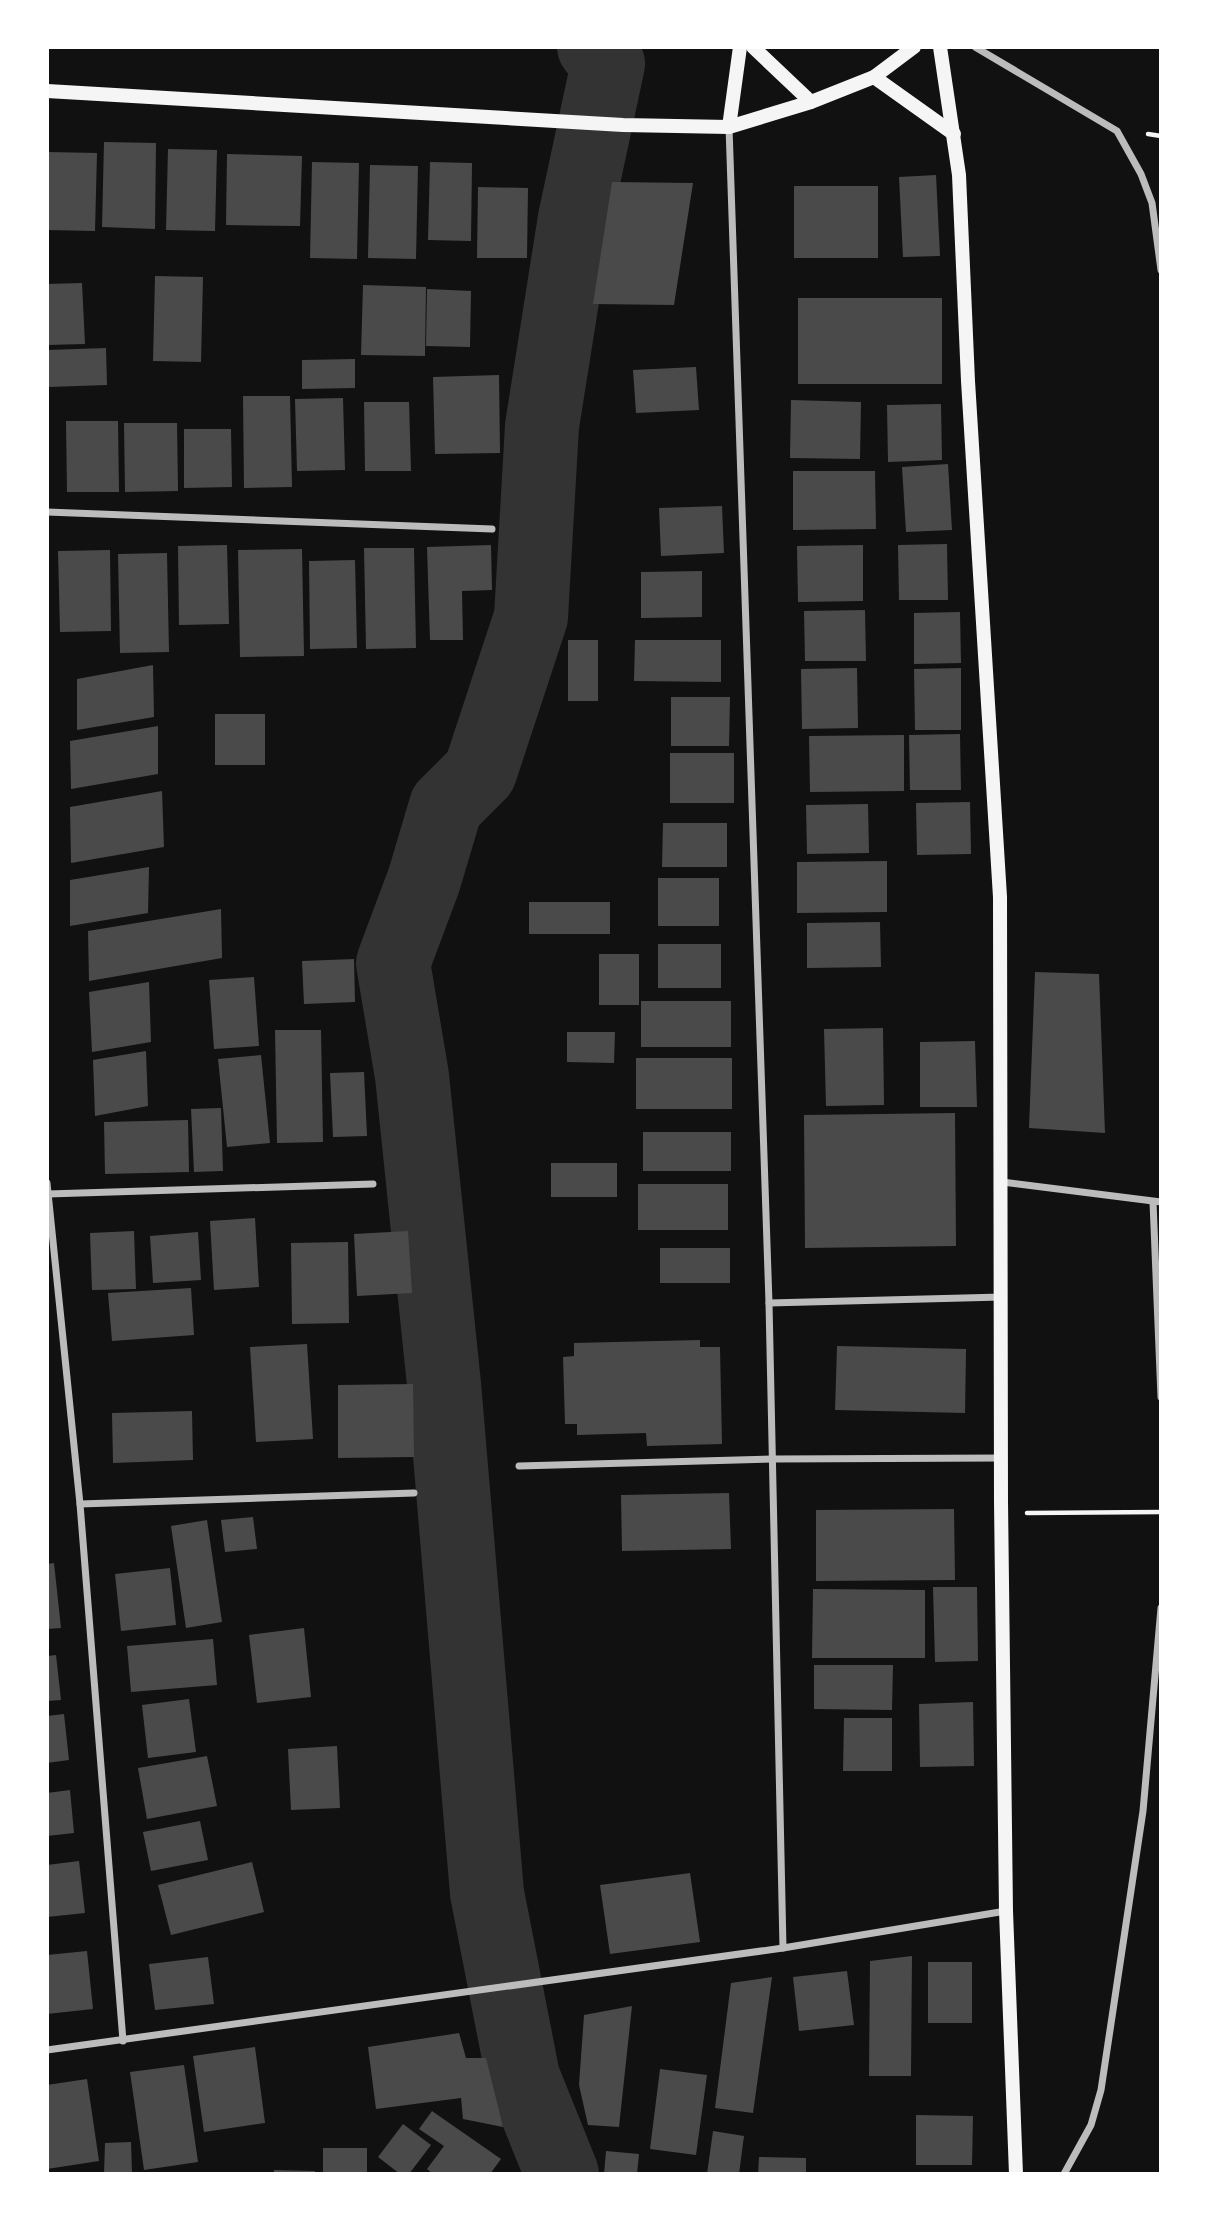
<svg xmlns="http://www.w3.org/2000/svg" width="1208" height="2221" font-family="'PT Serif',serif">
<rect width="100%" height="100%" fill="#111"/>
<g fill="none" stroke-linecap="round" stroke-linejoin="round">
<!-- river -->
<path stroke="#333" stroke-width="74" d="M562 2174 523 2077 487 1893 444 1384 412 1076 393 963 424 880 446 806 480 772 531 617 542 426 575 218 608 64 594 47"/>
</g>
<!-- building -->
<g fill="#4a4a4a">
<path d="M104 142 156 143 155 229 102 227Z"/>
<path d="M168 149 217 150 215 231 166 230Z"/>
<path d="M47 152 97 153 95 231 47 230Z"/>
<path d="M227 154 302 156 300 226 226 225Z"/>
<path d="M312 162 359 163 357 259 310 258Z"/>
<path d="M430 162 472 163 471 241 428 240Z"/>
<path d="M370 165 418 166 416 259 368 258Z"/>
<path d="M936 175 940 256 903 257 899 177Z"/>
<path d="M612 182 693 183 674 305 593 304Z"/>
<rect x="794" y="186" width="84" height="72"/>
<path d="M478 187 528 188 527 258H477Z"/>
<path d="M155 276 203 277 201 362 153 361Z"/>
<path d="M82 283 85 344 47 345V284Z"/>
<path d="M363 285 426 287 425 356 361 355Z"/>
<path d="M427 289 471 291 470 347 426 346Z"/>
<rect x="798" y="298" width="144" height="86"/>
<path d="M106 348 107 385 49 387 47 350Z"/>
<path d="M355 359V388L302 389V360Z"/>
<path d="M696 367 699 410 636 413 633 370Z"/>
<path d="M499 375 500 453 435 454 433 377Z"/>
<path d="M243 396H290L292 487 244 488Z"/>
<path d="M343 398 345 470 297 471 295 399Z"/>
<path d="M791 400 861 402 860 459 790 458Z"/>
<path d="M364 402H409L411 471H365Z"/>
<path d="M941 404 942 460 888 462 887 405Z"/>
<path d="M66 421H118L119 492H67Z"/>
<path d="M124 423H177L178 491 125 492Z"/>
<path d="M184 429H231L232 487 184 488Z"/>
<path d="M948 464 952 530 906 532 902 467Z"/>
<path d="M793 471H875L876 529 793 530Z"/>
<path d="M722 506 724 553 661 556 659 508Z"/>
<path d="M947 544 948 600H899L898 545Z"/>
<path d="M227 545 229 624 179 625 178 546Z"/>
<path d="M491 545 492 590 462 591 463 640H430L427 547Z"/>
<path d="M863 545V601L798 602 797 546Z"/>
<path d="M364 548H414L416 648 366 649Z"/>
<path d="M302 549 304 656 240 657 238 550Z"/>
<path d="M110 550 111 631 60 632 58 551Z"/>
<path d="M167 553 169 652 120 653 118 554Z"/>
<path d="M355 560 357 648 310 649 309 561Z"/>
<path d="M702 571V617L641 618V572Z"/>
<path d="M865 610 866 661H805L804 611Z"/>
<path d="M960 612 961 663 914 664V613Z"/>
<rect x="568" y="640" width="30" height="61"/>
<path d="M635 640H721V682L634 681Z"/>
<path d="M153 665 154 717 77 730V679Z"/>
<path d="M857 668 858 728 802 729 801 669Z"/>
<path d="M961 668V730H915L914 669Z"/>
<path d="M671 697H730L729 746H671Z"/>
<rect x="215" y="714" width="50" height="51"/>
<path d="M158 726V774L71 789 70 741Z"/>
<path d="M960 734 961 790H910L909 735Z"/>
<path d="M904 735V791L810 792 809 736Z"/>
<rect x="670" y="753" width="64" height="50"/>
<path d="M162 791 164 847 71 863 70 807Z"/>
<path d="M970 802 971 854 917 855 916 803Z"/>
<path d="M868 804 869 853 807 854 806 805Z"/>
<path d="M663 823H727V867H662Z"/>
<path d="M887 861V912L797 913V862Z"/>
<path d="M149 867 148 913 70 926V880Z"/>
<rect x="658" y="878" width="61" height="48"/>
<rect x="529" y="902" width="81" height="32"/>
<path d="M221 909 222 958 89 981 88 931Z"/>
<path d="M880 922 881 967 807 968V923Z"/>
<rect x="658" y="944" width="63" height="44"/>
<rect x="599" y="954" width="40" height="51"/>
<path d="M354 959 355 1002 304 1004 302 961Z"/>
<path d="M1035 972 1099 974 1105 1133 1029 1128Z"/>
<path d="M254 977 259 1046 214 1049 209 980Z"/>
<path d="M149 982 151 1042 92 1052 89 992Z"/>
<rect x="641" y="1001" width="90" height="46"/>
<path d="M883 1028 884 1105 826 1106 824 1029Z"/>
<path d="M275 1030H321L323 1142 277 1143Z"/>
<path d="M567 1032H615L614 1063 567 1062Z"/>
<path d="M975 1041 977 1107H920V1042Z"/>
<path d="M146 1051 148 1106 95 1116 93 1060Z"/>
<path d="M261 1055 270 1143 227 1147 218 1059Z"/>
<rect x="636" y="1058" width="96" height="51"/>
<path d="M364 1072 367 1136 333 1137 330 1073Z"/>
<path d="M221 1108 223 1171 194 1172 191 1109Z"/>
<path d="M955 1113 956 1246 805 1248 804 1115Z"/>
<path d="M188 1120 189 1172 105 1174 104 1122Z"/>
<rect x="643" y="1132" width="88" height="39"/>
<rect x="551" y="1163" width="66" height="34"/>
<rect x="638" y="1184" width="90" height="46"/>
<path d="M255 1218 259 1287 214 1290 210 1221Z"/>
<path d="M134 1231 136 1289 92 1290 90 1233Z"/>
<path d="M408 1231 412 1293 357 1296 354 1234Z"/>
<path d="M198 1232 201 1280 153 1283 150 1236Z"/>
<path d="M348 1242 349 1323 292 1324 291 1243Z"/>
<rect x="660" y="1248" width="70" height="35"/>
<path d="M191 1288 194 1335 112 1341 108 1293Z"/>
<path d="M700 1340V1347H720L722 1444 647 1446 646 1433 577 1435V1424H565L563 1357 574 1356V1343Z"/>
<path d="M307 1344 313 1439 256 1442 250 1347Z"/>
<path d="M837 1346 966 1349 965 1413 835 1410Z"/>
<path d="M413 1384 414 1457 338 1458V1385Z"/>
<path d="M192 1411 193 1460 113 1463 112 1413Z"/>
<path d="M729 1493 731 1549 622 1551 621 1495Z"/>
<path d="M954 1509 955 1580 816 1581V1510Z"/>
<path d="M253 1517 257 1549 225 1552 221 1520Z"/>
<path d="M207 1520 222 1622 186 1628 171 1526Z"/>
<path d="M54 1563 61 1628 47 1629V1564Z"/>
<path d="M170 1568 176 1625 121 1631 115 1574Z"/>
<path d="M933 1587H977L978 1661 935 1662Z"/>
<path d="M813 1589 925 1590V1658H812Z"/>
<path d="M304 1628 311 1697 257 1703 249 1635Z"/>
<path d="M213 1639 217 1685 131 1692 127 1646Z"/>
<path d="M56 1655 61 1700 47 1701V1656Z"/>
<path d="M814 1665H893L892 1710 814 1709Z"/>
<path d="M189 1699 196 1752 148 1758 142 1705Z"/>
<path d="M973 1702 974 1766 920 1767 919 1704Z"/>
<path d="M64 1714 69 1760 47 1763V1716Z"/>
<path d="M844 1718H892V1771H843Z"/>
<path d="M337 1746 340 1808 291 1810 288 1749Z"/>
<path d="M207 1756 217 1806 147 1819 138 1768Z"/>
<path d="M70 1790 74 1833 47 1836V1793Z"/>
<path d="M200 1821 208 1860 151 1871 143 1832Z"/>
<path d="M79 1861 85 1913 47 1917V1865Z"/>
<path d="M252 1862 264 1912 171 1935 158 1885Z"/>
<path d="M690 1873 700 1942 610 1954 600 1885Z"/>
<path d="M87 1951 93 2009 47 2014V1955Z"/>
<path d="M912 1956 911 2076H869L870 1961Z"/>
<path d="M208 1957 214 2004 155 2010 149 1964Z"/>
<rect x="928" y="1962" width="44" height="61"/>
<path d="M847 1971 854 2025 799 2031 793 1977Z"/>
<path d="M772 1977 753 2113 715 2108 731 1983Z"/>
<path d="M632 2006 619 2127 588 2125 579 2085 584 2015Z"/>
<path d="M459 2033 466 2058H486L503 2127 463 2119 461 2098 376 2109 368 2047Z"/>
<path d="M255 2047 265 2123 204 2132 193 2056Z"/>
<path d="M184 2065 198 2162 144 2170 130 2072Z"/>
<path d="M660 2069 707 2075 696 2155 650 2149Z"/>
<path d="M87 2079 99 2161 47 2169V2085Z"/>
<path d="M432 2111 501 2159 490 2174H433L427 2169 444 2146 419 2129Z"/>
<path d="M916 2115 973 2116 972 2165H916Z"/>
<path d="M403 2124 431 2145 409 2174H400L378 2157Z"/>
<path d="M713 2131 744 2136 739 2174H707Z"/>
<path d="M131 2142 132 2174H104L105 2143Z"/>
<rect x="323" y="2148" width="44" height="26"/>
<path d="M606 2151 639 2154 637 2174H604Z"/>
<path d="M759 2157 806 2158V2174H758Z"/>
<path d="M274 2170 315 2171V2174H274Z"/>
</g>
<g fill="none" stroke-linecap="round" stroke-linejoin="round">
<!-- path -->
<g stroke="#f5f5f5" stroke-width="4.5">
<path d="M1148 134 1161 136"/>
<path d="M1027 1513 1161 1512"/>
</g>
<!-- minor -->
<g stroke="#bcbcbc" stroke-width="7">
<path d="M975 47 1117 131 1141 174 1152 203 1161 270"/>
<path d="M729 127 769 1303 783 1948"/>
<path d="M47 512 492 529"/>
<path d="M1002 1182 1161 1202"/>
<path d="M47 1183 80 1504 123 2041"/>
<path d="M48 1194 373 1184"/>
<path d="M1153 1202 1161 1397"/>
<path d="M769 1303 1002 1297"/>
<path d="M519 1466 774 1459 1001 1458"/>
<path d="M80 1504 414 1493"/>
<path d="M47 2050 783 1948 1006 1911"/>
<path d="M1064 2174 1091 2125 1101 2090 1143 1811 1161 1608"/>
</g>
<!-- secondary -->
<g stroke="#f5f5f5" stroke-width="14">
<path d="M753 47 811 102"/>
<path d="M940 47 959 175 968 381 1000 897 1001 1501 1006 1911 1016 2174"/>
<path d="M874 77 954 134"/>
<path d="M47 91 623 125 729 127 811 102 874 77 914 47"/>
<path d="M729 127 740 47"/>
</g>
</g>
<!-- border -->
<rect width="1208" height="2221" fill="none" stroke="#ffffff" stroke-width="98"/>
</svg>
